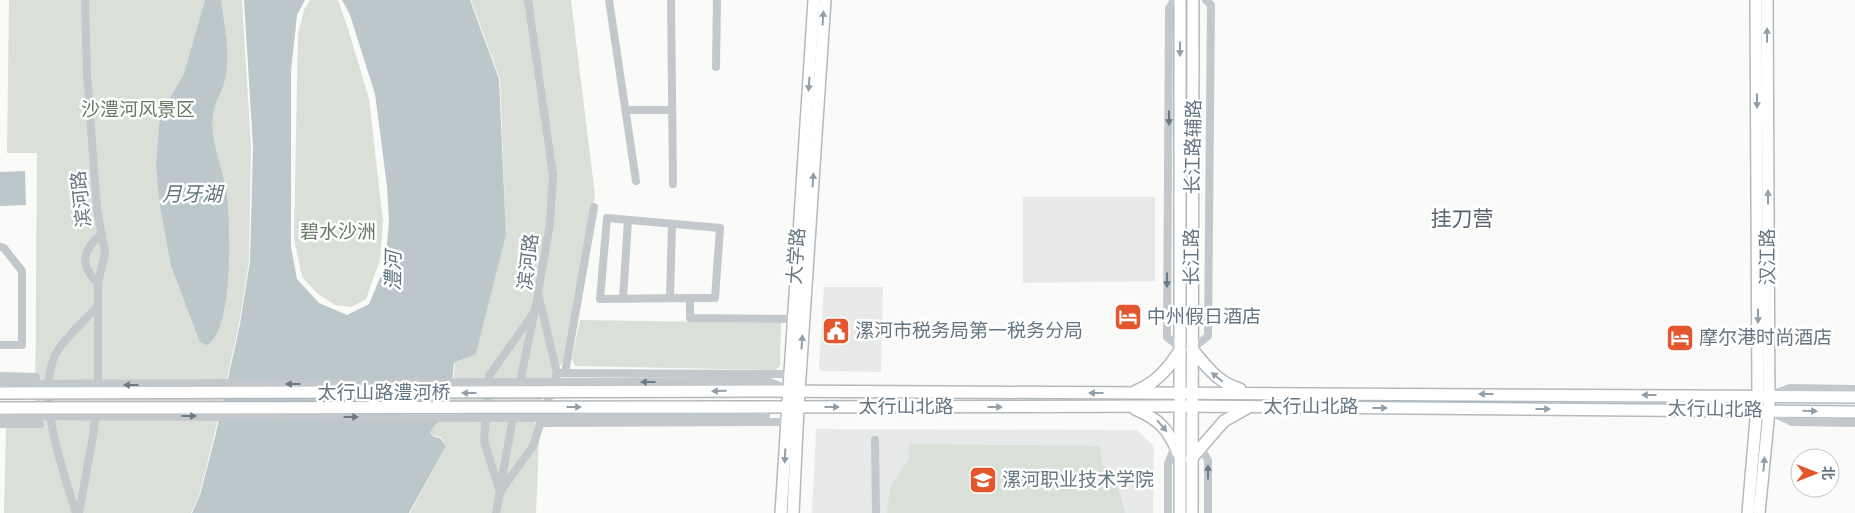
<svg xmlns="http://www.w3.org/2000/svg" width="1855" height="513" font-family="'Sofia Sans Condensed','Noto Sans SC',sans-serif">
<rect width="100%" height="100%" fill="#fafaf8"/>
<!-- built -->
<g fill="#e8e9e9">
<path d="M1023 197H1155V281L1023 283Z"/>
<path d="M824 287H883L881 372 822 371 819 368Z"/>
<path d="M816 429 1137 430 1154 446 1153 513H812Z"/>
</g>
<!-- green -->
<g fill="#dadfd7">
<path d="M9 0H242L251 146 249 261 239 324 214 436 199 496 191 513H4L6 427H35L37 153H7Z"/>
<path d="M310 0H338L349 32 369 99 383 221 380 260 366 299 351 307 335 305 317 293 302 277 294 238 298 34 304 10Z"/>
<path d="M471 0H571L595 195 564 361 550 378 535 422 539 437 536 513H410L446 446 441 437 434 436 430 433 434 426 450 414 455 363 476 354 506 235 500 79Z"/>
<path d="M580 320 781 323 780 366 775 370 575 366 572 358Z"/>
<path d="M909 444 1100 446 1102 464 1116 479 1125 513H887L890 487 909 459Z"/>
</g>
<!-- water -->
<g fill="#bbc7cb">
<path d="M205 0H221C224 26 231 53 225 79 223 91 214 102 213 115 209 141 224 170 227 196 230 226 234 330 207 345L200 342 171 266 160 205 156 166 160 115 184 74Z"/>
<path d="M244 0H305L297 15 291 71V247L297 279 319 303 347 315 369 304 385 266 389 222 387 186 375 94 350 15 342 0H470L499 79 506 235 476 354 454 363 449 414 434 426 430 433 434 437 440 438 446 446 409 513H192L200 495 215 437 240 324 250 261 253 147Z"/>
<path d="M25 171 26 205 0 206V172Z"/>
</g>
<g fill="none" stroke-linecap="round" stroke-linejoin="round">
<!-- secondary casing -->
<g stroke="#b3babf" stroke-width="14">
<g id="secondary">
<path d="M1180 0V513"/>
<path d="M1192 349C1206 366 1218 383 1240 389"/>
<path d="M767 391 1855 397"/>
<path d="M1136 391C1157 382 1168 369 1180 350"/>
<path d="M766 407 1180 406 1855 412"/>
<path d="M1135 409C1158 419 1168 428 1178 453"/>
<path d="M1191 459 1224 421 1249 407"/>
<path d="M781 513 814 0"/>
<path d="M793 513 798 407 825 0"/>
<path d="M1192 513 1193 0"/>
<path d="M1748 513 1758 395 1756 0"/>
<path d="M1759 513 1769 411 1767 0"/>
</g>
</g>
<!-- street -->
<g stroke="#c3c8cc" stroke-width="8">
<path d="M85 0 87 74 97 209 105 253 98 283V389"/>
<path d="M609 0 636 181"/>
<path d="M671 0 673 184"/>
<path d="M1174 0 1169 9 1167 337 1181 348"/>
<path d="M716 67 717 0"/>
<path d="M627 110H672"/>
<path d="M0 247 4 248 22 271V345H0"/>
<path d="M98 283C79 266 82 249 102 234"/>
<path d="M670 298 672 224"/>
<path d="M690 298 600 299 607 218 720 228 715 298H690V318L793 319"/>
<path d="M623 299 628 220"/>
<path d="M1192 349 1208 336 1211 5 1206 0"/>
<path d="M557 373 789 374"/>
<path d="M565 373 594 207"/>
<path d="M0 376 36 377"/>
<path d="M767 381 787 389"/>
<path d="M519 387 538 295"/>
<path d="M1773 394 1790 388 1855 389"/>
<path d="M1775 414 1792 422 1855 423"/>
<path d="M540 423 787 422"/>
<path d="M0 424H40"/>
<path d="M875 440 876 513"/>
<path d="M1199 445 1208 460V513"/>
<path d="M500 489 514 412"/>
<path d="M500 492 484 441 489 376 535 311"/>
<path d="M76 513C63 470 36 398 55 355 61 342 88 317 98 306"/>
<path d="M79 513 93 436 96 410"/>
<path d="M496 513 500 492 533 446 557 373 538 293 550 223 553 175 528 0"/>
<path d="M1168 513V464L1175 446"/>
</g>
<!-- secondary -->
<use href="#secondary" stroke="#fff" stroke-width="11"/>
<!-- secondary-bridge casing -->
<g stroke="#b3babf" stroke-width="14" stroke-linecap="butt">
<g id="secondary-bridge">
<path d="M0 393 767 391"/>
<path d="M0 408 766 407"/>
</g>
</g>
<!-- street-bridge -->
<g stroke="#c3c8cc" stroke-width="8">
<path d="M0 384 767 381"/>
<path d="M0 416 542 418 766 415"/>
</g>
<!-- secondary-bridge -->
<use href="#secondary-bridge" stroke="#fff" stroke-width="11"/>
</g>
<!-- one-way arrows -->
<defs><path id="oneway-solid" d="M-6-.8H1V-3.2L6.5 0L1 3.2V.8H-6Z" transform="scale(1.25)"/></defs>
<g fill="#939fa8">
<use href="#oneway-solid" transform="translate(823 18) rotate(-86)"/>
<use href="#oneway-solid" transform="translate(1767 35) rotate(-90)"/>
<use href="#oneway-solid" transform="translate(1180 49) rotate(90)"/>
<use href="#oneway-solid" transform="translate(809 84) rotate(94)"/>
<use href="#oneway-solid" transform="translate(1757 101) rotate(90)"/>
<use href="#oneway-solid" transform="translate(813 180) rotate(-86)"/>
<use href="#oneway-solid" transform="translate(1768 197) rotate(-90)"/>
<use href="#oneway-solid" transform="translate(1758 316) rotate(90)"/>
<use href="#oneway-solid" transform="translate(802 342) rotate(-86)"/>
<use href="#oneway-solid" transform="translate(1217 377) rotate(-141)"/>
<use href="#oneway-solid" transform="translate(719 391) rotate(179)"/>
<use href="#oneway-solid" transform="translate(469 393) rotate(180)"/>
<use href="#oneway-solid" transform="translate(1096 393) rotate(-180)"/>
<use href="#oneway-solid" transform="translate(1486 394) rotate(-180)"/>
<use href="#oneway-solid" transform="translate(1649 395) rotate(-180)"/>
<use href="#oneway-solid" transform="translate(574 407)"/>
<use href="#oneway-solid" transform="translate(832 407)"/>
<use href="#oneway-solid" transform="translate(995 407)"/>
<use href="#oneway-solid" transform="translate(1380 408)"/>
<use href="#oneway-solid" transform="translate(1543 409)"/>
<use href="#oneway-solid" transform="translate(1810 411) rotate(1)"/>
<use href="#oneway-solid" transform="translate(1162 426) rotate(49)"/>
<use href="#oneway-solid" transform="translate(785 456) rotate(93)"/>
<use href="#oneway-solid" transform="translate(1764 464) rotate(-85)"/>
</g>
<g fill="#6a7a87">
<use href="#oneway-solid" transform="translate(1169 118) rotate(90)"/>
<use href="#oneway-solid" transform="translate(1167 280) rotate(90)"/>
<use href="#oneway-solid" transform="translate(648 382) rotate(180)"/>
<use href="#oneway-solid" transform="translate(293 384) rotate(180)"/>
<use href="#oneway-solid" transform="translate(131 385) rotate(180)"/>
<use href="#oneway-solid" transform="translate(189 416)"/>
<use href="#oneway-solid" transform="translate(351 417)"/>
<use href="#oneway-solid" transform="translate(1208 472) rotate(-90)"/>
</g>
<!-- icons -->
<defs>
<g id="hotel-square" transform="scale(1.4375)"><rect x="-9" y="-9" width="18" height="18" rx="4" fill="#e4572e" stroke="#fff"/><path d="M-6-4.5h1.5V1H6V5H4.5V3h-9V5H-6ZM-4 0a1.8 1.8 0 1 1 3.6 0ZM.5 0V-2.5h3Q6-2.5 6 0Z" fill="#fff"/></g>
<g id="civic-square" transform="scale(1.4375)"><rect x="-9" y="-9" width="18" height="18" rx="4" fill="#e4572e" stroke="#fff"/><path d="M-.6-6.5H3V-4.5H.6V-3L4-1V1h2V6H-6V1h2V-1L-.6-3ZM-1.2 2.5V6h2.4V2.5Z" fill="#fff"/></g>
<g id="university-square" transform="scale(1.4375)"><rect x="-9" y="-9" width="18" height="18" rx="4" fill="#e4572e" stroke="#fff"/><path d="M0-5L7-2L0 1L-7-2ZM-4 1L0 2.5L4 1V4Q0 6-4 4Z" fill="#fff"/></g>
</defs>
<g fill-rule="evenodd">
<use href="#hotel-square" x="1128" y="317"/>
<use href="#civic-square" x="836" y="331"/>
<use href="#hotel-square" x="1680" y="338"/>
<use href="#university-square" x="983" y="480"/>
</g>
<g text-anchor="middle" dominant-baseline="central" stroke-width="5" stroke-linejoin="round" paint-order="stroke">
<!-- park labels -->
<g font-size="19" fill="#687a64" stroke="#fff">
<text x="138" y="110">沙澧河风景区</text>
<text x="338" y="232">碧水沙洲</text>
</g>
<!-- street labels -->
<g font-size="19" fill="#657683" stroke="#fff">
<text transform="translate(1194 147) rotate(-89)">长江路辅路</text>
<text transform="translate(82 199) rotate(-96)">滨河路</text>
<text transform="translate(797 256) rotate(-86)">大学路</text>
<text transform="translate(1192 257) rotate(-90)">长江路</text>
<text transform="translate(1768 257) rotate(-90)">汉江路</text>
<text transform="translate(529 262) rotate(-83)">滨河路</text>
<text x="384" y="393">太行山路澧河桥</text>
<text x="906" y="407">太行山北路</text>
<text x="1311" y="407">太行山北路</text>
<text transform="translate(1715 410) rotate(1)">太行山北路</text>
</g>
<!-- poi labels -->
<g font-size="19" fill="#657683" stroke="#fff" text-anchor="start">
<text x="1147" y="317">中州假日酒店</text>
<text x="855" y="331">漯河市税务局第一税务分局</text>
<text x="1699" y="338">摩尔港时尚酒店</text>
<text x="1002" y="480">漯河职业技术学院</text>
</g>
<!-- water labels -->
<g font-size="20" font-style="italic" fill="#60757c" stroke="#fff">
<text x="192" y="195">月牙湖</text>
<text transform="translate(394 271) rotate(-89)">澧河</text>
</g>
<!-- quarter labels -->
<g font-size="21" fill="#57646e" stroke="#fff">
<text x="1462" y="219">挂刀营</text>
</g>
</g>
<!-- north arrow -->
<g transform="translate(1815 473) rotate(90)"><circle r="24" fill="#ffffff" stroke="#c1c8cd"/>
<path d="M0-4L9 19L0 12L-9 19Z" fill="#e4572e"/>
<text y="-8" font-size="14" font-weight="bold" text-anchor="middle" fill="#657683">北</text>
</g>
</svg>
